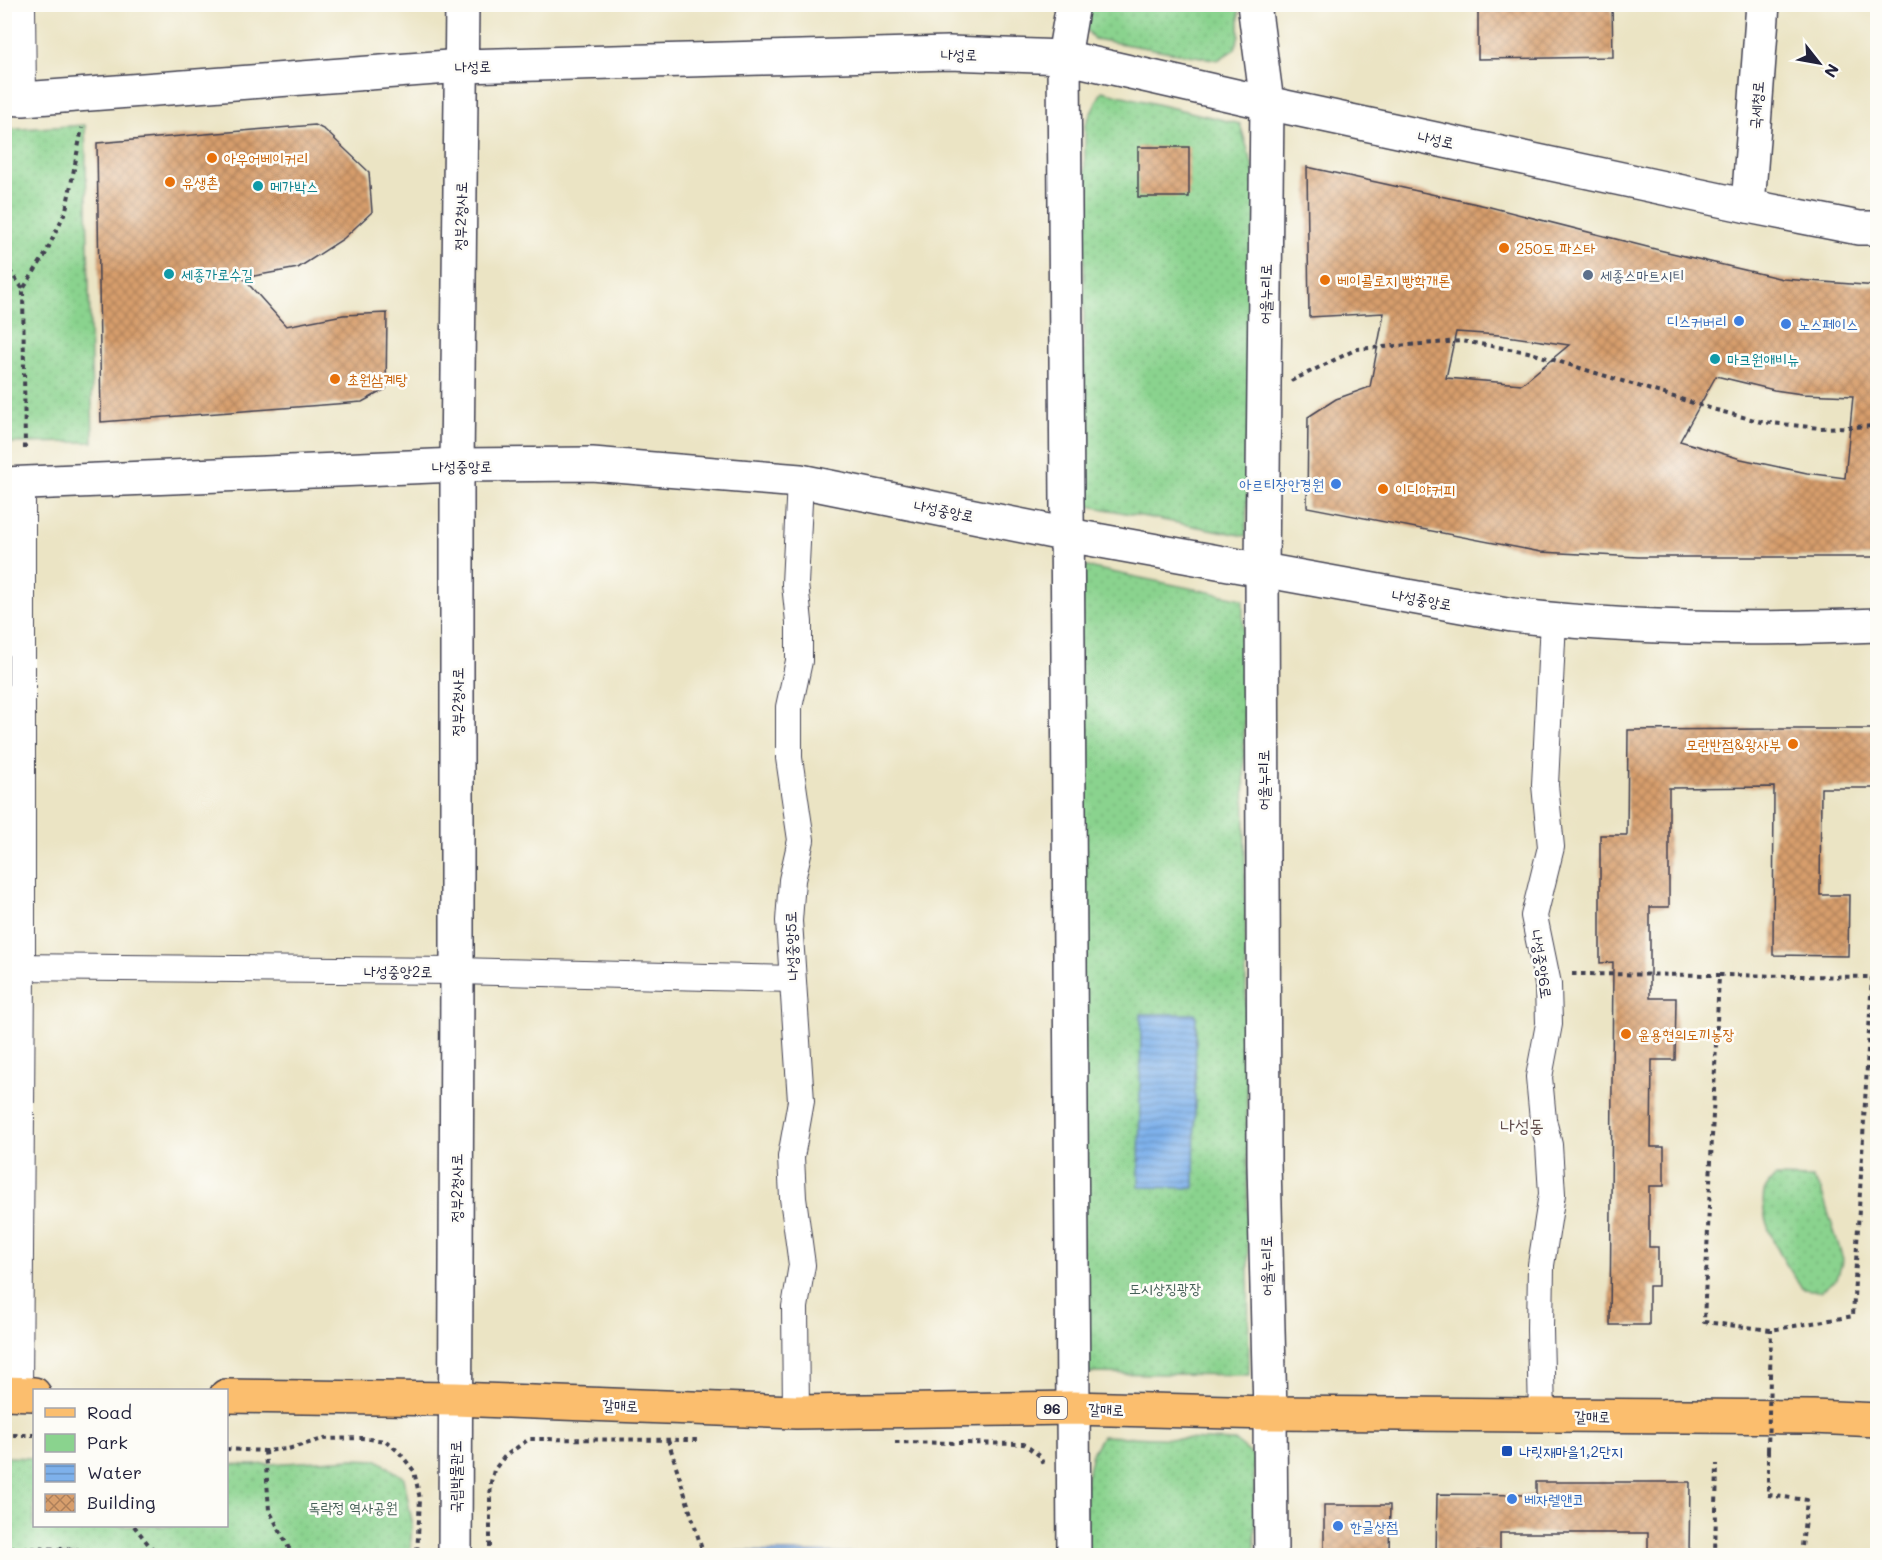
<svg xmlns="http://www.w3.org/2000/svg" width="1882" height="1560" font-family="Mali,'Poor Story',sans-serif">
<defs>
<pattern id="green-dots" width="8" height="8" patternUnits="userSpaceOnUse" patternTransform="scale(1.5)"><rect width="8" height="8" fill="#8ad38e"/><path d="M2 2h.1M6 6h.1" fill="none" stroke="#77b57b" stroke-width="1.8" stroke-linecap="round"/></pattern>
<pattern id="water-rules" width="6" height="5" patternUnits="userSpaceOnUse" patternTransform="scale(1.5)"><rect width="6" height="5" fill="#7eb1eb"/><path d="M0 2.5h6" fill="none" stroke="#6790c0"/></pattern>
<pattern id="building-cross-hatch" width="8" height="8" patternUnits="userSpaceOnUse" patternTransform="scale(1.5)"><rect width="8" height="8" fill="#d79e6c"/><path d="M0 0l8 8M0 8l8-8" fill="none" stroke="#ae805a"/></pattern>
</defs>
<rect width="100%" height="100%" fill="#fdfcf7"/>
<filter id="ink" filterUnits="userSpaceOnUse"><feTurbulence type="fractalNoise" baseFrequency=".0167" numOctaves="2"/><feDisplacementMap in="SourceGraphic" scale="12" xChannelSelector="R" yChannelSelector="G"/><feConvolveMatrix kernelMatrix="1 2 1 2 8 2 1 2 1" color-interpolation-filters="sRGB"/></filter>
<filter id="wash" filterUnits="userSpaceOnUse"><feTurbulence type="fractalNoise" baseFrequency=".008" numOctaves="4" result="noise"/><feDisplacementMap in="SourceGraphic" scale="24" xChannelSelector="R" yChannelSelector="G"/><feGaussianBlur stdDeviation="1.35" result="paint"/><feColorMatrix in="noise" values="0 0 0 0 0 0 0 0 0 0 0 0 0 0 0 0 0 1.4 0 .05"/><feComposite in="paint" operator="in"/></filter>
<g filter="url(#wash)">
<rect width="100%" height="100%" fill="#ebe4c4"/>
<!-- green -->
<g fill="url(#green-dots)" stroke="#567a64" stroke-width="1.5">
<path d="M1082 5H1239V36L1235 49 1218 60 1094 39 1085 28Z"/>
<path d="M1102 91 1240 124 1257 180 1246 536 1083 505 1085 125Z"/>
<path d="M85 125 93 442 5 443V130Z"/>
<path d="M1078 565 1243 599 1249 1375 1082 1373Z"/>
<path d="M1775 1177 1812 1178 1821 1190 1843 1259 1837 1279 1821 1291 1803 1289C1785 1264 1758 1224 1764 1192 1766 1187 1771 1181 1775 1177Z"/>
<path d="M1102 1436 1235 1441 1254 1456 1255 1555 1085 1556V1485L1092 1453Z"/>
<path d="M5 1457 34 1458V1526H226L227 1464 252 1465 352 1459 378 1460 404 1478 412 1522 410 1555H5Z"/>
</g>
<!-- water -->
<g fill="url(#water-rules)" stroke="#506a93" stroke-width="1.5">
<path d="M1141 1014H1196L1194 1188 1139 1187Z"/>
<path d="M729 1551 927 1554V1556H730Z"/>
</g>
<g id="blocks">
<!-- building -->
<g fill="url(#building-cross-hatch)" fill-rule="evenodd">
<path d="M1478 4H1612L1613 57 1478 59Z"/>
<path d="M315 125 325 130 369 172 372 212 343 239 298 268 243 278 286 326 343 315 387 313 386 389 362 402 101 422 97 143Z"/>
<rect x="1138" y="147" width="51" height="50"/>
<path d="M1307 167 1486 206 1659 250 1783 279 1878 286V557H1638L1541 552 1307 507 1308 417 1336 399 1370 387 1384 313 1309 317ZM1456 332 1499 335 1569 345 1522 384 1446 378ZM1716 376 1774 390 1802 394 1853 396 1845 478 1807 473 1741 459 1680 441Z"/>
<path d="M1774 729H1878V788H1821L1820 895H1849L1848 956 1773 955 1774 787 1669 788V907H1650V998H1676L1675 1060H1652L1651 1147H1664V1186H1649V1247H1658V1286H1649V1325H1610L1613 962 1600 963V835H1627L1628 730Z"/>
<path d="M1536 1482H1690L1689 1556H1648V1533H1500V1552L1477 1551V1556H1436L1437 1494 1536 1495Z"/>
<path d="M1324 1505H1390L1389 1556H1324Z"/>
</g>
</g>
</g>
<g filter="url(#ink)">
<use href="#blocks" fill-opacity="0" stroke="#403f50" stroke-width="1.5"/>
<g fill="none" stroke-linecap="round" stroke-linejoin="round">
<!-- minor casing -->
<g stroke="#403f50" stroke-width="28">
<g id="minor">
<path d="M22 4 23 99"/>
<path d="M7 967 457 971 792 979"/>
<path d="M19 1393 22 968V484"/>
<path d="M796 1412 795 1307 802 1265 793 1198 791 1157 801 1101 789 921 792 880 801 840 789 758V707L799 661V622L795 584 800 481"/>
<path d="M1542 1415 1540 1330 1541 1265 1552 1194 1549 1145 1543 1120 1539 1077 1549 1024 1548 984 1534 916 1551 847 1545 785 1553 620"/>
</g>
</g>
<!-- tertiary casing -->
<g stroke="#403f50" stroke-width="36">
<g id="tertiary">
<path d="M1073 4 1064 57 1074 1556"/>
<path d="M1254 4 1267 103 1262 570 1264 1163 1270 1413 1271 1556"/>
<path d="M4 98 23 99 462 66 949 53 1064 57 1267 103 1748 206 1859 228H1878"/>
<path d="M1748 206 1763 4"/>
<path d="M4 484 457 465 592 464 800 481 1068 535 1512 615C1630 629 1758 630 1878 625"/>
<path d="M455 1556 457 971V465L462 4"/>
</g>
</g>
<!-- primary casing -->
<g stroke="#403f50" stroke-width="36">
<g id="primary">
<path d="M4 1393 34 1394"/>
<path d="M226 1396 455 1399 796 1412 1072 1408 1270 1413 1813 1417 1878 1420"/>
</g>
</g>
<!-- path -->
<g stroke="#403f50" stroke-width="4" stroke-dasharray="4.5 4.5" stroke-linecap="butt">
<path d="M4 263 23 289"/>
<path d="M1291 381 1357 349 1461 341 1528 352 1716 410 1762 422 1820 428 1878 426"/>
<path d="M25 449 23 289 45 255 66 210 82 128"/>
<path d="M1572 974 1719 975"/>
<path d="M1719 975 1872 977 1853 1316 1771 1330 1704 1322Z"/>
<path d="M1770 1377 1771 1330"/>
<path d="M4 1435H34"/>
<path d="M668 1440 704 1556"/>
<path d="M895 1442 1024 1444 1040 1456 1043 1464"/>
<path d="M226 1449 265 1451 288 1449 323 1439 361 1438 386 1441 399 1452 414 1471 420 1499 417 1556"/>
<path d="M1768 1450V1495L1807 1500 1801 1556"/>
<path d="M265 1451 269 1510 293 1556"/>
<path d="M134 1526 149 1545 160 1556"/>
<path d="M4 1548 65 1549 130 1556"/>
<path d="M490 1556V1499L491 1482 494 1470 505 1456 529 1439 698 1440"/>
<path d="M1715 1556 1717 1464"/>
</g>
<!-- minor -->
<use href="#minor" stroke="#fff" stroke-width="26"/>
<!-- tertiary -->
<use href="#tertiary" stroke="#fff" stroke-width="33"/>
<!-- primary -->
<use href="#primary" stroke="#fbbe6e" stroke-width="33"/>
<!-- path-bridge -->
<path stroke="#403f50" stroke-width="4" stroke-dasharray="4.5 4.5" stroke-linecap="butt" d="M1768 1450 1770 1377"/>
</g>
</g>
<!-- markers -->
<g fill="#e8710a" stroke="#fdfcf7" stroke-width="2">
<circle cx="212" cy="158" r="6"/>
<circle cx="170" cy="182" r="6"/>
<circle cx="1504" cy="248" r="6"/>
<circle cx="1325" cy="280" r="6"/>
<circle cx="335" cy="379" r="6"/>
<circle cx="1383" cy="489" r="6"/>
<circle cx="1793" cy="744" r="6"/>
<circle cx="1626" cy="1034" r="6"/>
</g>
<g fill="#0f9aa8" stroke="#fdfcf7" stroke-width="2">
<circle cx="258" cy="186" r="6"/>
<circle cx="169" cy="274" r="6"/>
<circle cx="1715" cy="359" r="6"/>
</g>
<circle fill="#5c6f8a" stroke="#fdfcf7" stroke-width="2" cx="1588" cy="275" r="6"/>
<g fill="#3f7fe0" stroke="#fdfcf7" stroke-width="2">
<circle cx="1739" cy="321" r="6"/>
<circle cx="1786" cy="324" r="6"/>
<circle cx="1336" cy="484" r="6"/>
<circle cx="1512" cy="1499" r="6"/>
<circle cx="1338" cy="1526" r="6"/>
</g>
<rect fill="#1a4fb4" stroke="#fdfcf7" stroke-width="2" x="1501" y="1445" width="12" height="12" rx="3"/>
<g text-anchor="middle" dominant-baseline="central" stroke-width="5" stroke-linejoin="round" paint-order="stroke">
<!-- shield labels -->
<rect fill="#fdfcf7" stroke="#646373" stroke-width="1.5" x="1037" y="1397" width="30" height="22" rx="4.5"/>
<g font-size="14" font-weight="bold" fill="#22223b">
<text x="1052" y="1408">96</text>
</g>
<!-- street labels -->
<g font-size="15" fill="#22223b" stroke="#fdfcf7">
<text transform="translate(959 54) rotate(1)">나성로</text>
<text transform="translate(473 66) rotate(-2)">나성로</text>
<text transform="translate(1756 105) rotate(-86)">국세청로</text>
<text transform="translate(1436 139) rotate(12)">나성로</text>
<text transform="translate(460 216) rotate(-89)">정부2청사로</text>
<text transform="translate(1265 294) rotate(-89)">어울누리로</text>
<text transform="translate(462 466) rotate(-1)">나성중앙로</text>
<text transform="translate(944 510) rotate(11)">나성중앙로</text>
<text transform="translate(1422 599) rotate(10)">나성중앙로</text>
<text transform="translate(457 702) rotate(-90)">정부2청사로</text>
<text transform="translate(1263 780) rotate(-90)">어울누리로</text>
<text transform="translate(791 946) rotate(-92)">나성중앙5로</text>
<text transform="translate(1542 964) rotate(81)">나성중앙6로</text>
<text x="398" y="971">나성중앙2로</text>
<text transform="translate(456 1188) rotate(-90)">정부2청사로</text>
<text transform="translate(1266 1266) rotate(-91)">어울누리로</text>
<text transform="translate(620 1405) rotate(2)">갈매로</text>
<text transform="translate(1106 1409) rotate(2)">갈매로</text>
<text transform="translate(1592 1416) rotate(1)">갈매로</text>
<text transform="translate(455 1477) rotate(-90)">국립박물관로</text>
</g>
<!-- food labels -->
<g font-size="15" fill="#c56008" stroke="#fdfcf7" text-anchor="start">
<text x="224" y="158">아우어베이커리</text>
<text x="182" y="182">유생촌</text>
<text x="1516" y="248">250도 파스타</text>
<text x="1337" y="280">베이콜로지 빵학개론</text>
<text x="347" y="379">초원삼계탕</text>
<text x="1395" y="489">이디야커피</text>
<text x="1781" y="744" text-anchor="end">모란반점&amp;왕사부</text>
<text x="1638" y="1034">윤용현의도끼농장</text>
</g>
<!-- culture labels -->
<g font-size="15" fill="#0d838f" stroke="#fdfcf7" text-anchor="start">
<text x="270" y="186">메가박스</text>
<text x="181" y="274">세종가로수길</text>
<text x="1727" y="359">마크원애비뉴</text>
</g>
<!-- service labels -->
<g font-size="15" fill="#4e5e75" stroke="#fdfcf7" text-anchor="start">
<text x="1600" y="275">세종스마트시티</text>
</g>
<!-- shop labels -->
<g font-size="15" fill="#366cbe" stroke="#fdfcf7" text-anchor="start">
<text x="1727" y="321" text-anchor="end">디스커버리</text>
<text x="1798" y="324">노스페이스</text>
<text x="1324" y="484" text-anchor="end">아르티장안경원</text>
<text x="1524" y="1499">베자렐앤코</text>
<text x="1350" y="1526">한글상점</text>
</g>
<!-- park labels -->
<g font-size="15" fill="#466058" stroke="#fdfcf7">
<text x="1165" y="1288">도시상징광장</text>
<text x="353" y="1507">독락정 역사공원</text>
</g>
<!-- transit labels -->
<g font-size="15" fill="#164399" stroke="#fdfcf7" text-anchor="start">
<text x="1519" y="1451">나릿재마을1,2단지</text>
</g>
<!-- quarter labels -->
<g font-size="18" fill="#614d4c" stroke="#fdfcf7">
<text x="1522" y="1125">나성동</text>
</g>
</g>
<!-- margin -->
<rect width="1882" height="1560" fill="none" stroke="#fdfcf7" stroke-width="24"/>
<!-- legend -->
<rect x="33" y="1389" width="195" height="138" fill="#fdfcf7" stroke="#a5a5ac" stroke-width="1.5"/>
<rect x="45" y="1408" width="30" height="9" fill="#fbbe6e" stroke="#a5a5ac" stroke-width="1.5"/>
<text x="87" y="1419" font-size="18" fill="#22223b">Road</text>
<rect x="45" y="1434" width="30" height="18" fill="#8ad38e" stroke="#a5a5ac" stroke-width="1.5"/>
<text x="87" y="1449" font-size="18" fill="#22223b">Park</text>
<rect x="45" y="1464" width="30" height="18" fill="url(#water-rules)" stroke="#a5a5ac" stroke-width="1.5"/>
<text x="87" y="1479" font-size="18" fill="#22223b">Water</text>
<rect x="45" y="1494" width="30" height="18" fill="url(#building-cross-hatch)" stroke="#a5a5ac" stroke-width="1.5"/>
<text x="87" y="1509" font-size="18" fill="#22223b">Building</text>
<!-- north arrow -->
<g transform="translate(1819 63) rotate(121)" stroke="#fdfcf7" stroke-width="4.5" paint-order="stroke">
<path d="M0-4.5L10 22L0 15L-10 22Z" fill="#22223b"/>
<text y="-9" font-size="16" font-weight="bold" text-anchor="middle" fill="#22223b">N</text>
</g>
</svg>
